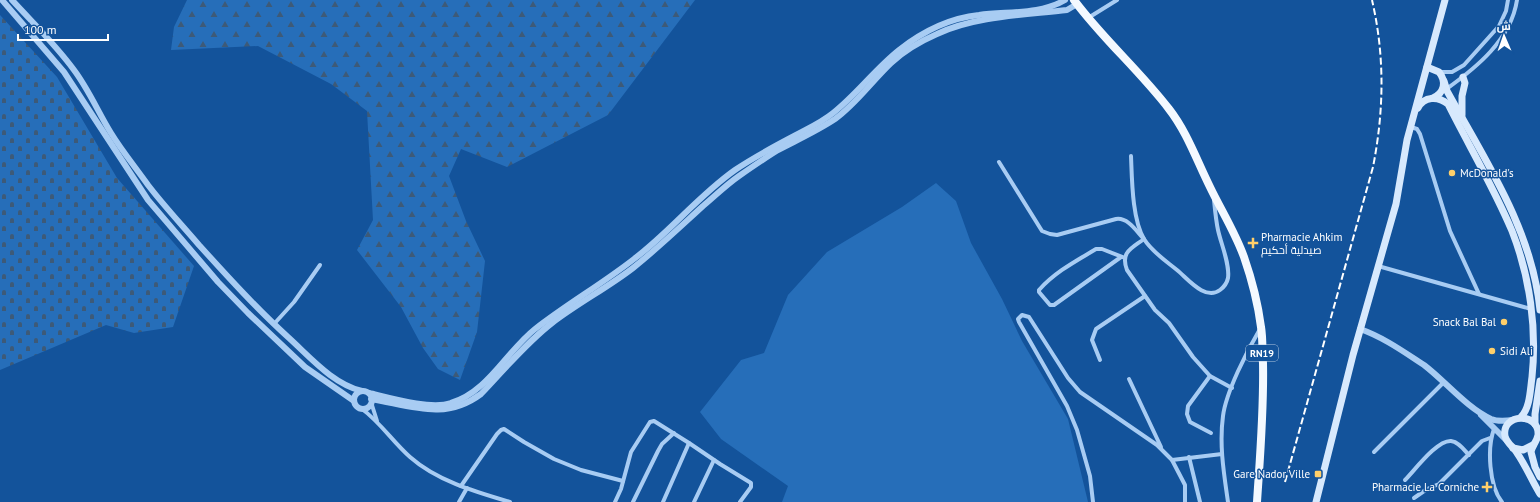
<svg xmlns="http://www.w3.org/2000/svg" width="1540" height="502" font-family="'PT Sans',Cairo,sans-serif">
<defs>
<pattern id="forest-firs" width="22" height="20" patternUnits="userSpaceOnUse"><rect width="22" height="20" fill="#266eb9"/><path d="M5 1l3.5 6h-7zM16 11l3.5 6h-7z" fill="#3d5a78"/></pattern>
<pattern id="cemetery-stones" width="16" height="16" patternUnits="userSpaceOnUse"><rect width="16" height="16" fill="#266eb9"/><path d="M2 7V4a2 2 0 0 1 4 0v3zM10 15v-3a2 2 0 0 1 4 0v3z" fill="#3d5a78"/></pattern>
</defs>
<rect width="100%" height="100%" fill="#13539b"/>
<!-- forest -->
<path fill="url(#forest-firs)" d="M187 0H695L608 115 507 167 461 149 449 176 466 221 485 261 477 332 460 380 438 369 423 348 401 307 357 250 373 220 367 111 331 84 258 46 171 50 174 27Z"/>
<!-- cemetery -->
<path fill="url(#cemetery-stones)" d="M0 15 57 77 117 178 194 266 173 327 134 333 106 325 0 370Z"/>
<!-- park -->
<path fill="#266eb9" d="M936 183 956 201 971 243 1002 299 1022 341 1068 419 1088 502H782L788 486 721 439 700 412 741 360 764 353 788 295 827 252 902 207Z"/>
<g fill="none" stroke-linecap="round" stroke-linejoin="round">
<!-- minor -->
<g stroke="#a8ccf3" stroke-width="4">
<path d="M1088 18 1117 0"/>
<path d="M1439 72H1452L1464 65 1499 26 1506 11 1508 0"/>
<path d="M1445 90C1476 68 1511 40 1517 0"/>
<path d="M1411 127 1417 129 1420 134 1450 231 1479 294"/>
<path d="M1131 156C1132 179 1132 219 1144 239 1152 252 1166 261 1177 270 1188 279 1205 301 1220 290 1224 287 1227 283 1228 278 1230 264 1221 244 1218 230 1216 221 1215 210 1214 200"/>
<path d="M999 162 1042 231 1050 234 1057 235 1116 219C1128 217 1137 232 1144 239 1132 248 1120 252 1127 270L1155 310 1169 323 1193 357 1210 376 1232 388"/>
<path d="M1121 257 1054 305H1050L1039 292V290C1055 272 1076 261 1096 249H1102L1125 258"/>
<path d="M1378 266 1531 309"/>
<path d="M274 324 294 302 320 265"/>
<path d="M1100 360 1092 340 1096 329 1145 296"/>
<path d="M1210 376 1188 406 1187 414 1190 422 1211 433"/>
<path d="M1129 379 1161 447"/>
<path d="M371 402 377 421"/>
<path d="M362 409C380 422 393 442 410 457 437 481 476 492 510 502"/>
<path d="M1494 429C1487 448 1489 486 1502 502"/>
<path d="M1374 452 1444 382"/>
<path d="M1189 457 1200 502"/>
<path d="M1172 460 1222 454"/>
<path d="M1405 480C1415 470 1437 440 1451 441 1459 442 1464 450 1469 455"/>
<path d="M461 486 497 434 501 430 504 429 524 442 554 459 581 470 623 481"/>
<path d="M1414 498 1427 489 1439 484 1482 441 1490 438"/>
<path d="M459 502 467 488"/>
<path d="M615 502 621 489 631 452 650 422 654 421 689 443 720 464 751 483V487L740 502"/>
<path d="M633 502 658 451 662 444 674 433"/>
<path d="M663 502 689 443"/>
<path d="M694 502 714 460"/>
<path d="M1093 502 1090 476 1077 430 1067 406 1019 322 1018 319 1022 315 1029 317 1068 378 1080 392 1157 445 1172 460 1185 485V502"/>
<path d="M1228 502C1224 474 1219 445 1223 416 1226 392 1247 351 1260 329"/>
</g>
<!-- tertiary -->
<g stroke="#a8ccf3" stroke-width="6">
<path d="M2 0 64 72 148 200 218 282 248 313 305 367 354 401"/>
<path d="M12 0C33 23 56 45 74 70 89 90 98 112 111 133 122 151 136 168 148 185 164 206 182 225 199 245 228 277 257 309 289 338 311 358 333 384 362 391"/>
<path d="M1360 329C1383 337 1404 352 1424 365 1445 381 1467 408 1491 419 1498 422 1506 421 1513 420"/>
<circle cx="363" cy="400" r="9"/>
<path d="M369 393C390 398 431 410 451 403 488 392 506 352 535 329 567 304 602 284 634 259 670 232 698 196 735 170 754 157 775 146 796 135 809 128 822 122 833 113 857 94 875 69 899 50 922 32 950 18 979 15 1007 11 1040 15 1065 0"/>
<path d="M371 399C412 406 445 421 481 394 504 370 526 343 552 323 578 303 607 288 633 268 657 249 680 227 703 206 715 196 726 185 739 176 752 167 765 158 778 150 797 140 817 131 835 119 856 104 872 81 891 63 904 51 921 41 937 34 975 16 1025 15 1067 10L1077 4"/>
<path d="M1481 415 1506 440"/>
</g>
<!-- secondary -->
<g stroke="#d7e9fd" stroke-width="7">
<path d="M1427 67 1439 72C1447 82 1444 93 1433 98"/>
<path d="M1444 81 1447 91C1485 160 1532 229 1540 310"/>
<path d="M1418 108C1424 96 1438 96 1448 104 1469 146 1494 188 1512 231 1530 277 1537 329 1532 377 1530 391 1530 408 1521 417"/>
<path d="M1462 115V96L1465 83 1463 77"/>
<path d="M1535 424V414L1540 381"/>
<path d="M1513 448 1523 450 1533 445"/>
<path d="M1540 477 1535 467 1531 452C1532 446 1537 441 1538 435 1540 412 1501 413 1505 436 1507 444 1514 447 1517 453 1526 466 1532 481 1540 494"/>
<path d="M1316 502 1353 355 1396 204 1407 140 1445 0"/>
</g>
<!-- primary -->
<path stroke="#f4f9ff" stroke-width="8" d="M1074 0C1103 39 1140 71 1169 109 1187 132 1197 161 1210 187 1221 210 1235 232 1244 257 1252 280 1258 304 1261 327 1263 339 1262 351 1263 363 1264 410 1260 456 1257 502"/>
<!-- rail -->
<path stroke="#fff" stroke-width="2" stroke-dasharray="7 3" stroke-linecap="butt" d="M1285 482 1373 167C1384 111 1385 56 1372 0"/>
</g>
<!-- markers -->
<g fill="#ffcf6a" stroke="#13539b" stroke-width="1.5">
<circle cx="1452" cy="173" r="4"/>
<path d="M1251 237h4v4h4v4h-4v4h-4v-4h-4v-4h4z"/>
<circle cx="1504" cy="322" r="4"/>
<circle cx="1492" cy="351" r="4"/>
<rect x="1314" y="470" width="8" height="8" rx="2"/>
<path d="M1485 481h4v4h4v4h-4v4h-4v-4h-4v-4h4z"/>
</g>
<g text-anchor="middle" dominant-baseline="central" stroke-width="3" stroke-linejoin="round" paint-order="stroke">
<!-- shield labels -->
<rect fill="#13539b" stroke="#b8cbe1" stroke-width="1" x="1246" y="345" width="32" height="16" rx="3"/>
<g font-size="10" font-weight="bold" fill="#fff">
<text x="1262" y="353">RN19</text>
</g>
<!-- poi labels -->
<g font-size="11" fill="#fff" stroke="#13539b" text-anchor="start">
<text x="1460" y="173">McDonald's</text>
<text x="1261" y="237">Pharmacie Ahkim<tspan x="1261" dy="13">صيدلية أحكيم</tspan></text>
<text x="1496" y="322" text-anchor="end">Snack Bal Bal</text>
<text x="1500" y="351">Sidi Ali</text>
<text x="1310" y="474" text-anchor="end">Gare Nador Ville</text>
<text x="1479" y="487" text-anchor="end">Pharmacie La Corniche</text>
</g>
</g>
<!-- north arrow -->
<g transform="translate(1504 36) rotate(358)" stroke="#13539b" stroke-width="3" paint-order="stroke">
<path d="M0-3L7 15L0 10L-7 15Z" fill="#ffffff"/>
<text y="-6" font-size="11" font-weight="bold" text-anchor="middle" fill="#ffffff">ش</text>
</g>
<!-- scale -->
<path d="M18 34v6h90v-6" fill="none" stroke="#ffffff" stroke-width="2"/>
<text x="24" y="34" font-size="12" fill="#ffffff" stroke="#13539b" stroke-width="3" paint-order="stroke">100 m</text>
</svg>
